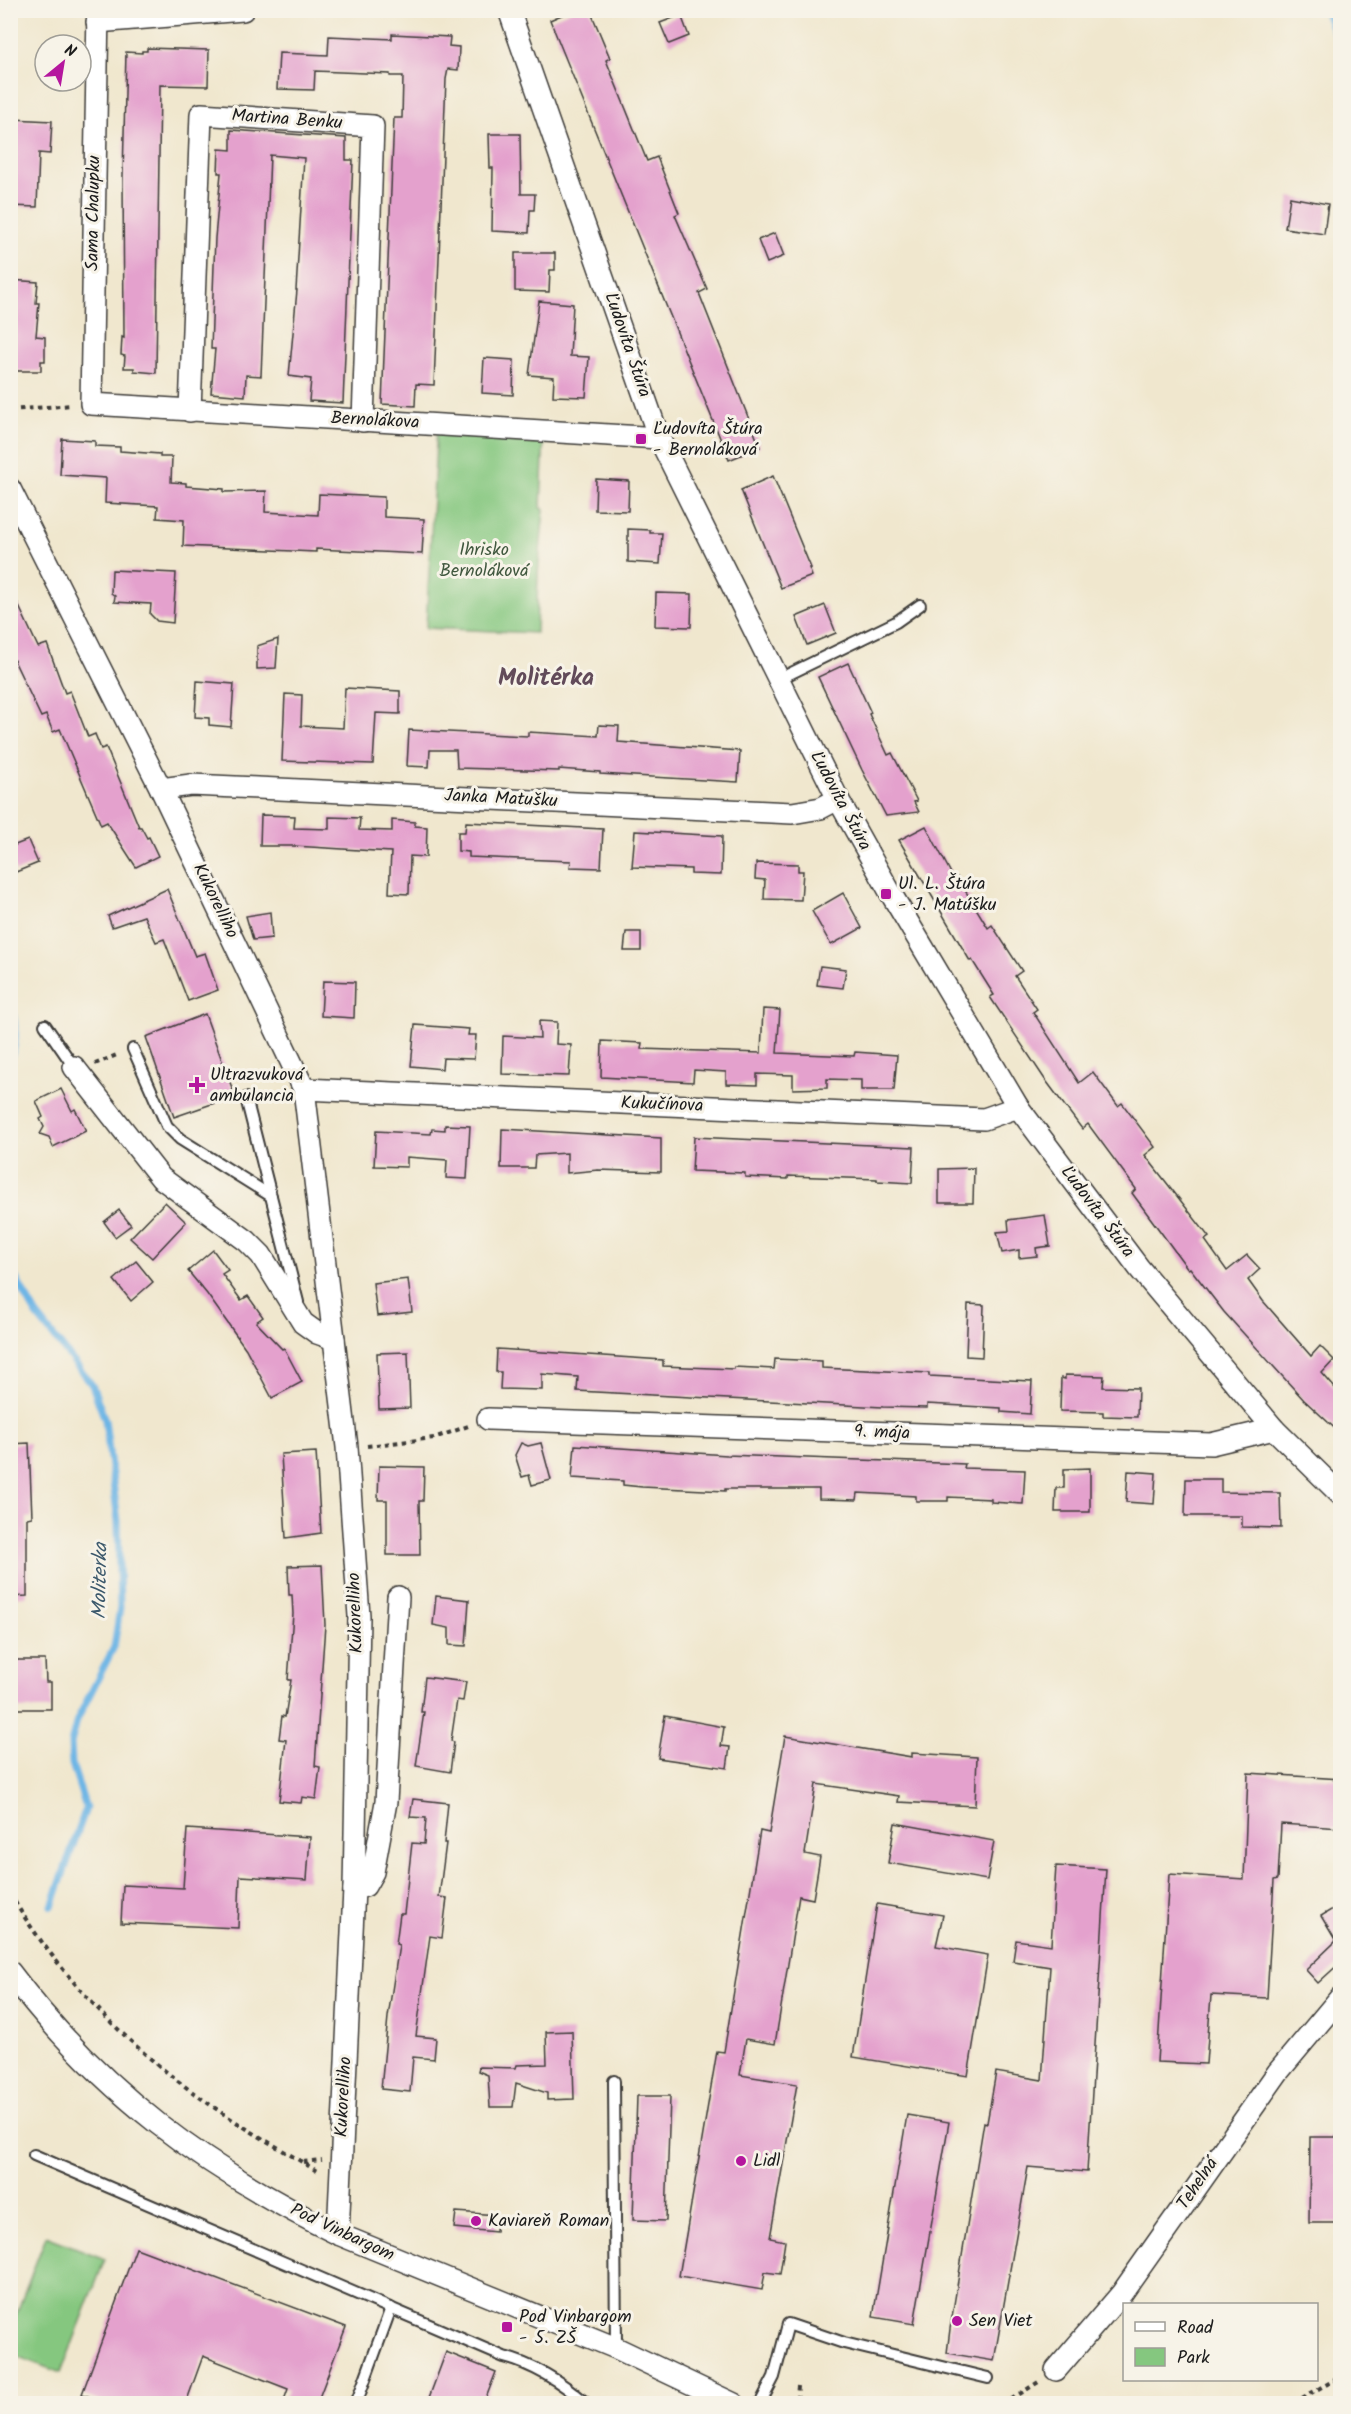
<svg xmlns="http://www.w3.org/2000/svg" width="1351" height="2414" font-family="Kalam,sans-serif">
<rect width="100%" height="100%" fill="#f7f3e8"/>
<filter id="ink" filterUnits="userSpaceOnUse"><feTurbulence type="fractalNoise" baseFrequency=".0167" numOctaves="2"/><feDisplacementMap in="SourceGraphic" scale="12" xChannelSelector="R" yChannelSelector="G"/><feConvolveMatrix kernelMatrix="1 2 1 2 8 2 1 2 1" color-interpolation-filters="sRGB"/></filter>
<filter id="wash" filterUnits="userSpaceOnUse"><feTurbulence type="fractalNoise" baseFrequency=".008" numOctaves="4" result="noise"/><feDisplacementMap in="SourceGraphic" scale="24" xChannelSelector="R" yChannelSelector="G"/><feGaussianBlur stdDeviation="1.35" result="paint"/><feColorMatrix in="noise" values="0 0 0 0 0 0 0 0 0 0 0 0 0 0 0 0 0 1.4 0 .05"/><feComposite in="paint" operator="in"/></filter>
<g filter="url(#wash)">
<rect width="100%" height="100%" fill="#f0e7ce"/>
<!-- green -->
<g fill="#85c77f" stroke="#50724e" stroke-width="1.5">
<path d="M437 425 544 431 541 508 544 509 538 574 536 633 426 628Z"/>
<path d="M46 2236 105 2259 61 2373 11 2354V2328Z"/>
</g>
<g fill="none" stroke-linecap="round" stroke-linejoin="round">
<!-- stream -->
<g stroke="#6db5e5" stroke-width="7">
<path d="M1325 10 1340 45"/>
<path d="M10 998C13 1016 20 1040 10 1057"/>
<path d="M10 1268 36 1314 92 1385 105 1420 118 1521 120 1608 114 1647 77 1720 71 1743 72 1764 86 1808 52 1906"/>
<path d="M10 2045 15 2034"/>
</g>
</g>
<g id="blocks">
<!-- building -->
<g fill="#e4a1cd">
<path d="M573 10H590L610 58 606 60 647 161 657 157 679 213 675 215 707 289 699 293 760 447 729 460 550 20Z"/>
<path d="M681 15 689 36 669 44 660 23Z"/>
<path d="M392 34 450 37 449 46 459 47 458 70 448 69 446 79 434 385 416 384 415 406 382 404 394 118H402L403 76H390V74L315 71 314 90 277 89 279 53 328 55 329 36 392 39Z"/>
<path d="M147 48 209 50 208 86 160 85 156 373 134 371V368H124L125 356 121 355 122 337 124 338 123 176 126 52 142 53V51H147Z"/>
<path d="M12 119 52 121 50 154 39 153 37 207 10 206V171L14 137 11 136Z"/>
<path d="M231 130 346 138V160H353L343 403 309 401 311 379 289 376 297 290H296L304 158 270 155 261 376 246 375 245 396 211 393 215 349H211L215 238 221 173H218L219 149 231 150Z"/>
<path d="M489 134H520L521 194H535L534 210H530L529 233 492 231 493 168H490Z"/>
<path d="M1290 197 1328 204 1324 234 1285 228Z"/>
<path d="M775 233 784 256 767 263 758 240Z"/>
<path d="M515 253H555V270H550L549 292 515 291Z"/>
<path d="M10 280 38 282 36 303H39L36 336 45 337V361H41V371H10Z"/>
<path d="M539 301 573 304 570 356 589 357 586 397 553 396 554 377 529 375Z"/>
<path d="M484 358 514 360 513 395 482 393Z"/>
<path d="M62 439 95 441V446L120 447V451L160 454V457H172L171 482 186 483V486L224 489V492L266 491 265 512 318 515 319 494 384 497V517L424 519 422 554 316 549V552L183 546 184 520 157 518 158 506 105 503 106 478 60 475Z"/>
<path d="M773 476 811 568H809L812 576 781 588 741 490Z"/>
<path d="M596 479 629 481 628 511 595 510Z"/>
<path d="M628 529 650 530V533H662L660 564 628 562Z"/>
<path d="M112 570 176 573 173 623 157 621 150 614 151 604 114 602 115 596 111 593Z"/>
<path d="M10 587 38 647 47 644 65 693 70 691 88 737 95 734 101 749 106 747 139 827H141L147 838 149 837 158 856 136 867 107 822 101 825 60 729 53 732 46 715 41 717 10 652Z"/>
<path d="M656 593 692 594 691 627 655 626Z"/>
<path d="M825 605 836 633 807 645 796 617Z"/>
<path d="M278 639 276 668 257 669V646Z"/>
<path d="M848 663 871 713 869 714 888 755 892 753 917 801 914 802 919 812 886 816 862 770 818 677Z"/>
<path d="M197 681 234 684 231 727 209 725V718L195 717Z"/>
<path d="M345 688 400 691V714L376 713 373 764 282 761 285 694 302 695 301 726 343 728Z"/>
<path d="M599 725 619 726 618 742 740 751 738 782 600 774V772L559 769V771L457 768 456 750H430L429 767 407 766 409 730 528 736V732L598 736Z"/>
<path d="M261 815 295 816 294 828 329 829V817L360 818 359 830 392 831V820L415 822V826L427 827 426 857 410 856 409 894 389 893 391 852 294 846H260Z"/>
<path d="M466 822 603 829 601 868 570 867 571 861 469 857V852L458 851V832H465Z"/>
<path d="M926 826 954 879 957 877 988 928 992 925 1022 971 1015 976 1037 1009 1033 1012 1079 1083 1093 1072 1118 1106 1122 1103 1155 1147 1145 1155 1209 1237 1205 1240 1227 1271 1247 1255 1260 1269 1248 1280 1263 1301 1311 1356 1320 1346 1334 1360 1322 1373 1341 1395V1434L1304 1400 1224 1312 1190 1268 1188 1269 1132 1193 1136 1189 1088 1124 1082 1129 1044 1078 990 997 994 995 972 960 970 961 899 840Z"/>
<path d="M635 831 722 836 721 875 691 874V869L632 867Z"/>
<path d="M28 840 38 863 16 872 10 858V847Z"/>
<path d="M756 863 798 864V871H803L801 900 764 899 765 880 755 879Z"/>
<path d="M167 889 195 956 205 953 218 990 188 1001 164 939 156 942 144 916 112 927 108 916Z"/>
<path d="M843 893 862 928 831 945 812 911Z"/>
<path d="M270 912 272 938 253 940 246 916Z"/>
<path d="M626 932H641V951H624Z"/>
<path d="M820 966 846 969 843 988 817 985Z"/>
<path d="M323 981 355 982 354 1018 321 1016Z"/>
<path d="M763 1009 780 1010 777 1053 854 1056 855 1052 897 1055 894 1090H861V1080L827 1079V1088L793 1089V1075L757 1074V1085L726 1084V1072L694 1070 693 1082 601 1077 602 1041 642 1043 641 1049 761 1053Z"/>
<path d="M205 1014 235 1096 174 1117 146 1037Z"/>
<path d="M539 1021 557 1022 556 1044 571 1045 569 1076 502 1074 503 1036 540 1038Z"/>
<path d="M415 1025 469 1029 468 1035H476L474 1059 443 1058 442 1069 411 1066Z"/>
<path d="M61 1089 72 1111 75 1109 86 1131 53 1147 49 1137 40 1134 44 1127 40 1119 43 1117 36 1101Z"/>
<path d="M445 1125 470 1126 467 1179 446 1178 447 1160 407 1157V1167L374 1166 376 1131 431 1134 432 1129 445 1130Z"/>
<path d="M502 1129 661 1138V1172L598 1170 567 1173V1153L535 1155 534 1168H501Z"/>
<path d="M694 1137 914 1147 912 1183 877 1181V1179L788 1176V1179L745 1177V1173L692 1171Z"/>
<path d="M974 1168 973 1203H939V1169Z"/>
<path d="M165 1202 186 1222 152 1258 130 1238Z"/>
<path d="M119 1210 131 1225 115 1237 104 1222Z"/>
<path d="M1045 1215 1050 1246 1036 1248 1037 1256 1019 1258V1250L1002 1253 997 1232 1009 1231 1008 1220Z"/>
<path d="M213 1250 228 1270 222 1274 241 1300 248 1296 263 1317 256 1322 282 1349 284 1348 302 1382 272 1398 246 1349 207 1294 188 1271Z"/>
<path d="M136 1261 153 1282 131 1301 114 1280Z"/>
<path d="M408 1279 412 1312 377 1316 373 1283Z"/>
<path d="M968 1304 984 1305 982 1357 966 1356Z"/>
<path d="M497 1349 663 1360V1366L734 1369V1367L774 1369 775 1359 822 1361V1368L929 1373V1376L1032 1381 1030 1414 1001 1412V1408L927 1404V1408L883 1407 577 1391 578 1377 542 1374V1390L500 1389 501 1372H496Z"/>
<path d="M408 1352 410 1408 379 1409 377 1353Z"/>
<path d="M1065 1375 1104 1376 1103 1387 1138 1388 1137 1417 1103 1416V1412L1060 1411 1061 1378 1065 1379Z"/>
<path d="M29 1443 32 1517 27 1518V1596L10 1597V1444Z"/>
<path d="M521 1443 528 1446 541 1443 551 1480 532 1485 529 1475 522 1477 515 1455Z"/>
<path d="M575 1445 727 1455 965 1464 964 1468 1025 1470 1023 1504 991 1502V1499L948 1497V1501H916V1496L858 1493 857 1500 819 1499V1489H725V1491L642 1487 623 1485V1481L572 1478Z"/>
<path d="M316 1452 321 1533 286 1538 281 1454Z"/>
<path d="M379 1466 424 1467 423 1501H419L420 1555H387V1500H378Z"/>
<path d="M1090 1468V1512H1055L1056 1488H1064V1469Z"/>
<path d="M1128 1471 1156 1473 1154 1504 1126 1502Z"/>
<path d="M1186 1479H1221V1492L1280 1493 1281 1528 1242 1527V1516H1185Z"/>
<path d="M322 1565 325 1625 315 1766 320 1767 316 1799 302 1797 301 1803 279 1801 286 1740 279 1739 282 1716 285 1717 291 1680H288L293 1614 292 1595H289L288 1566Z"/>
<path d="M436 1596 469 1600 466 1646 449 1645V1628L433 1625Z"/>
<path d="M10 1660H45L46 1682H51V1709H10Z"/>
<path d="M425 1677 466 1682 463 1701 457 1700 451 1741 454 1742 450 1772 416 1766 424 1712H421Z"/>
<path d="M665 1716 724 1727 721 1746 730 1747 727 1768 658 1758Z"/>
<path d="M785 1736 912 1757V1753L977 1757 975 1806 898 1802 899 1796 816 1784 805 1854 820 1857 813 1899 799 1896 775 2044 746 2039 740 2075 797 2084 770 2238 785 2241 780 2274 765 2272 762 2290 679 2276 717 2051 724 2052 760 1831 769 1833Z"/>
<path d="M1248 1773 1341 1779V1828L1281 1824 1278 1879 1274 1880 1267 1998 1211 1995 1206 2064 1157 2062 1169 1874 1244 1879Z"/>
<path d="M413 1799 448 1803 444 1843H446L439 1897 447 1898 442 1938 430 1936 416 2036 436 2038 434 2059 413 2057 410 2092 381 2089 388 2017 399 1945 396 1944 400 1914H404L412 1843 424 1844 426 1818 410 1817Z"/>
<path d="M895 1823 994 1841 987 1880 888 1863Z"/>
<path d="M187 1829 310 1837 307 1880 240 1876 238 1928 121 1923 123 1885 183 1888Z"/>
<path d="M1056 1866 1106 1869 1087 2172 1028 2167 994 2361 947 2353 950 2329 984 2122 987 2123 996 2072 1042 2080 1050 1967 1013 1961 1016 1940 1051 1945Z"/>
<path d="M877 1904 943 1915 936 1946 988 1955 968 2076 853 2057Z"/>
<path d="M1341 1904V1962L1318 1983 1306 1970 1336 1941 1321 1916Z"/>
<path d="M572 2031 574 2099 547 2100V2093L516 2083 513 2107H490L488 2075 478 2071 479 2067 516 2068 517 2065 547 2064 546 2032Z"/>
<path d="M637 2096H670L666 2221 633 2220Z"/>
<path d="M907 2115 949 2122 914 2324 873 2317Z"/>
<path d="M1310 2137H1341V2223H1309Z"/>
<path d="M456 2212 497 2215 496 2232 454 2228Z"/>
<path d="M136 2248 346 2327 317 2403H283L288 2389 203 2356 186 2403H107L82 2394Z"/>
<path d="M446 2352 496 2372 484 2403H427Z"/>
</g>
</g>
</g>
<g filter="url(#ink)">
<use href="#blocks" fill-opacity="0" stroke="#3c3a37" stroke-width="1.5"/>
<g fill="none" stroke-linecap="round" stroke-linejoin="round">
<!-- lane casing -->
<g stroke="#3c3a37" stroke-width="14">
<g id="lane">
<path d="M779 679 896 622 920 605"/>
<path d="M45 1025 74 1067"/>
<path d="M133 1049 167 1126 180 1139 271 1196"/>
<path d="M246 1098 298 1302"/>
<path d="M614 2081 616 2348"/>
<path d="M34 2155 504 2357C535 2365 563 2383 587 2404"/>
<path d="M356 2404 391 2308"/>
<path d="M760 2404 774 2377 788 2324 844 2343 988 2378"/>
</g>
</g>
<!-- street casing -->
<g stroke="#3c3a37" stroke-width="24">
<g id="street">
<path d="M98 10 91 404 659 438"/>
<path d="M509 10 659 438 838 799 890 892 1018 1107 1139 1268 1274 1429 1340 1494"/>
<path d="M97 22 243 10"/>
<path d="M190 411 201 114 373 126 363 421"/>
<path d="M10 489 161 789 304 1089 347 1447 359 1616 354 1889 338 2234"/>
<path d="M161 789 191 785 792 813 821 808 838 799"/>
<path d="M74 1067 161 1178 247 1241 261 1255 303 1323 317 1333 334 1339"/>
<path d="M304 1089 984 1119 1018 1107"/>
<path d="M488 1419 1211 1444 1274 1429"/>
<path d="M354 1889 365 1886 373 1872 386 1802 398 1597"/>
<path d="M10 1972C100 2092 205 2169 338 2234L616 2348 734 2404"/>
<path d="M1056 2370 1122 2293 1278 2072 1340 1998"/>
</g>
</g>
<!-- path -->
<g stroke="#3c3a37" stroke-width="4" stroke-dasharray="4.5 4.5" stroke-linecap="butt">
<path d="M10 410 72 405"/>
<path d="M95 1064 119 1054"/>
<path d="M367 1446 434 1438 471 1425"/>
<path d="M10 1894C61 1979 133 2052 215 2108 248 2131 285 2151 320 2173"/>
<path d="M303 2162 322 2160"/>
<path d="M798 2386 797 2398 806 2404"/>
<path d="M1302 2398 1340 2377"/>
<path d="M1004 2404 1040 2381"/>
<path d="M1075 2404 1305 2399"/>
</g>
<!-- lane -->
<use href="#lane" stroke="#fff" stroke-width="10"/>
<!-- street -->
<use href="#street" stroke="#fff" stroke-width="21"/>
</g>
</g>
<!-- markers -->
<g fill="#b5179e" stroke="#f7f3e8" stroke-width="2">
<rect x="635" y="433" width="12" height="12" rx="3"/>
<rect x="880" y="888" width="12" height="12" rx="3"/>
<path d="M194 1076h6v6h6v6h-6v6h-6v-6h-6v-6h6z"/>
<circle cx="741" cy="2161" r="6"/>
<circle cx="476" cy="2221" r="6"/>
<circle cx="957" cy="2321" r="6"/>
<rect x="501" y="2321" width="12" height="12" rx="3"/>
</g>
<g text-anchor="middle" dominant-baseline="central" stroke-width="6" stroke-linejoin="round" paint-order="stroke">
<!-- street labels -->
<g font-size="18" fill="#1c1c1c" stroke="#f7f3e8">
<text transform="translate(287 120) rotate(4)">Martina Benku</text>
<text transform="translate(94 213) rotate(-89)">Sama Chalupku</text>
<text transform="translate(627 345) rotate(71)">Ľudovíta Štúra</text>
<text transform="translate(375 421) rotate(3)">Bernolákova</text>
<text transform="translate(501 799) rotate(3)">Janka Matušku</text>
<text transform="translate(840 801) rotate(62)">Ľudovíta Štúra</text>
<text transform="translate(215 901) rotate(64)">Kukorelliho</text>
<text transform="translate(662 1105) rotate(2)">Kukučínova</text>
<text transform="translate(1097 1212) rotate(53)">Ľudovíta Štúra</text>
<text transform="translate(882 1433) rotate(2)">9. mája</text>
<text transform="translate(356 1613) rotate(-92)">Kukorelliho</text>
<text transform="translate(344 2097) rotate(-87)">Kukorelliho</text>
<text transform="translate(1198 2184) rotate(-56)">Tehelná</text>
<text transform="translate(342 2233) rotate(25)">Pod Vinbargom</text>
</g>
<!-- poi labels -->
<g font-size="18" fill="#1c1c1c" stroke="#f7f3e8" text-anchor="start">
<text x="653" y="429">Ľudovíta Štúra<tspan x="653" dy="21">- Bernoláková</tspan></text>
<text x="898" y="884">Ul. L. Štúra<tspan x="898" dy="21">- J. Matúšku</tspan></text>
<text x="210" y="1075">Ultrazvuková<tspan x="210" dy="21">ambulancia</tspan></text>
<text x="753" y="2161">Lidl</text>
<text x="488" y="2221">Kaviareň Roman</text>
<text x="519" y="2317">Pod Vinbargom<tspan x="519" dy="21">- 5. ZŠ</tspan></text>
<text x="969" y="2321">Sen Viet</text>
</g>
<!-- park labels -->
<g font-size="18" fill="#41583f" stroke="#f7f3e8">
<text x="484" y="550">Ihrisko<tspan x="484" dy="21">Bernoláková</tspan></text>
</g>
<!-- water labels -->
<g font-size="20" font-style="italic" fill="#3c596c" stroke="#f7f3e8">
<text transform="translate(101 1581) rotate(-89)">Moliterka</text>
</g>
<!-- district labels -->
<g font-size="24" font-weight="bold" fill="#624b5a" stroke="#f7f3e8">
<text x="546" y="678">Molitérka</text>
</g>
</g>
<!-- margin -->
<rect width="1351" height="2414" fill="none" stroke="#f7f3e8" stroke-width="36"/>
<!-- legend -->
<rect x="1123" y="2303" width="195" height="78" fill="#f7f3e8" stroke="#9f9d96" stroke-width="1.5"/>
<rect x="1135" y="2322" width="30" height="9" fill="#ffffff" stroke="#9f9d96" stroke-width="1.5"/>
<text x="1177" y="2333" font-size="18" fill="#1c1c1c">Road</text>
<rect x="1135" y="2348" width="30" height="18" fill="#85c77f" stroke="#9f9d96" stroke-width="1.5"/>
<text x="1177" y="2363" font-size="18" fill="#1c1c1c">Park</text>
<!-- north arrow -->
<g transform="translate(63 63) rotate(30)"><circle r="28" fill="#f7f3e8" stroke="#9f9d96" stroke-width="1.5"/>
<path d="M0-4.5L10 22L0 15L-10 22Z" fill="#b5179e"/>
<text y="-9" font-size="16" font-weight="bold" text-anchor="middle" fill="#1c1c1c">N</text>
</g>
</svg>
